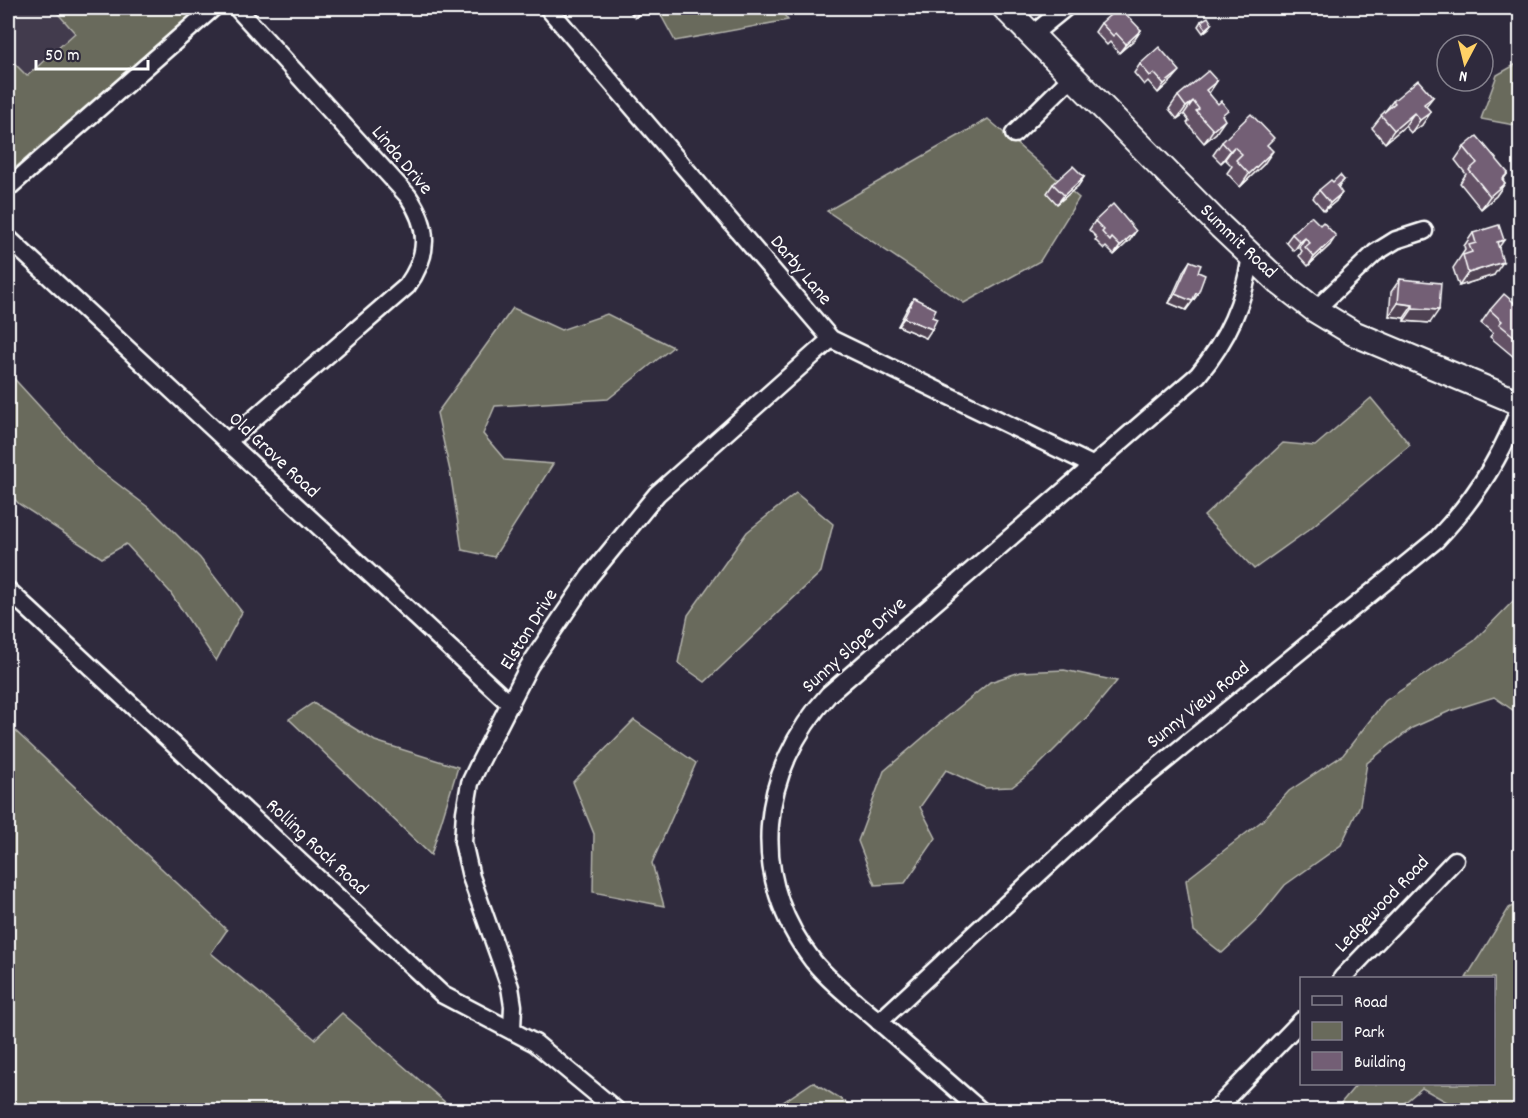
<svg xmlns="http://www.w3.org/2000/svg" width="1528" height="1118" font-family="Dekko,sans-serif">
<rect width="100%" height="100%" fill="#2f2a3d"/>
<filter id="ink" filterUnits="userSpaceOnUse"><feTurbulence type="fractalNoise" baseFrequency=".0167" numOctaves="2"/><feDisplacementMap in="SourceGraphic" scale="12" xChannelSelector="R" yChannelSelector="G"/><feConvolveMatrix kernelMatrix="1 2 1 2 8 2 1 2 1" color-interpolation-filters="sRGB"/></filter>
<g filter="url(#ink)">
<!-- built -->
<path fill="#433a4e" d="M8 8H53L75 33 27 77 8 57Z"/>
<!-- green -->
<g fill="#696a5b" stroke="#b4b4ad" stroke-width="1.5">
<path d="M53 8H199L8 174V57L27 76 75 33Z"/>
<path d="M657 8H779L788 20 675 41Z"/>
<path d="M1520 62V126L1481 119 1497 75Z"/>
<path d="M988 119 1079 198 1040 261 964 303 827 211Z"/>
<path d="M513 308 561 330 607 314 673 347 608 399 495 406 483 434 505 460 553 464 494 557 462 550 450 471 437 413Z"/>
<path d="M8 372 93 465 153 511 200 558 242 612 216 661 170 592 126 544 102 558 19 504 8 492Z"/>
<path d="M1371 398 1410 445 1307 531 1254 569 1204 516 1283 443 1315 446Z"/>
<path d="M796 493 833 524 821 572 705 682 678 663 688 615 747 532Z"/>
<path d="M1520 594V715L1494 697 1450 711 1412 728 1367 763 1360 805 1341 845 1285 885 1256 921 1222 953 1194 931 1186 880 1263 820 1289 791 1343 755 1385 701 1474 641Z"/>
<path d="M1064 670 1117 681 1087 717 1033 771 1012 787 985 788 946 770 920 807 936 838 905 883 875 885 858 841 884 771 941 722 990 682 1020 672Z"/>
<path d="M313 703 375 741 458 767 431 855 289 719Z"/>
<path d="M634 720 696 763 652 863 664 906 593 892 594 834 573 782Z"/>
<path d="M8 724 227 930 211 953 315 1039 342 1013 454 1110H8Z"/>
<path d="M1520 902V1110H1461L1422 1088 1396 1110H1335L1357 1084H1494V978H1466L1509 908Z"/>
<path d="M813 1082 855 1108 858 1110H788L779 1105Z"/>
</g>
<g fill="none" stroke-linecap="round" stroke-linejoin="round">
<!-- street casing -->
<g stroke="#fff" stroke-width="21">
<g id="street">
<path d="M548 8 831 339 1094 466"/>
<path d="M1033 34 1065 8"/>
<path d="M1014 134 1073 76"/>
<path d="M8 188 213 8"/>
<path d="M8 238 510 704"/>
<path d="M1315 310 1375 253 1396 240 1424 231"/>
<path d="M227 442 407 286C429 255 430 228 408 196L237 8"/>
<path d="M8 590 443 995 535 1043 616 1110"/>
<path d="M1342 978 1455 860"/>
<path d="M879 1022 1127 792 1436 540C1474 500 1502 458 1520 406"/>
<path d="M512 1029 513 1006 510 987 471 877 463 842 465 812 470 783 480 762 529 666 589 577 657 494 831 339"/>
<path d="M980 1110C946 1080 911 1050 877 1020 855 1001 831 983 813 961 747 876 759 771 829 694L1198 375C1228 339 1244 302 1251 256"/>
<path d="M1215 1110 1302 1020"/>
</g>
</g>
<!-- secondary casing -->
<g stroke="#fff" stroke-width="28">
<g id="secondary">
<path id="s1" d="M1005 8 1221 227 1280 283 1315 310 1353 333 1520 403"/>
</g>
</g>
<!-- street -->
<use href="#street" stroke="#2f2a3d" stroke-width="16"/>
<!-- secondary -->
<use href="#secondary" stroke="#2f2a3d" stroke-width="24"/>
</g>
<!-- wall -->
<g fill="#635165" stroke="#fff" stroke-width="1.5">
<path d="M627 8H648L635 18Z"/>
<path d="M1201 21 1209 28 1203 33 1198 26Z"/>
<path d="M1101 23 1141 30 1135 39 1119 53 1110 42 1107 45 1095 32Z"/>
<path d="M1140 64 1173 79 1158 93 1148 81 1144 85 1134 73Z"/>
<path d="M1217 81 1209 93 1223 117 1216 133 1204 143 1187 123 1189 121 1184 114 1177 119 1169 109 1178 96Z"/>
<path d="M1433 97 1426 106 1422 125 1411 133 1405 126 1385 143 1372 128 1393 101Z"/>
<path d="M1222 142 1269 147 1264 164 1240 187 1227 173 1232 166 1225 159 1221 163 1213 155Z"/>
<path d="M1464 147 1508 173 1503 180 1505 183 1496 196 1481 209 1460 183 1466 174 1455 160Z"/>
<path d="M1084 177 1078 186 1057 204 1047 193 1053 184Z"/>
<path d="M1344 180 1338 188 1336 201 1324 211 1313 198 1319 190 1333 182Z"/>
<path d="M1095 221 1130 240 1114 255 1106 247 1104 249 1095 240 1097 238 1089 230Z"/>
<path d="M1473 233 1499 247 1494 275 1459 286 1453 268 1465 250 1464 246Z"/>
<path d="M1292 234 1330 245 1308 266 1299 256 1302 251 1299 247 1294 251 1286 242Z"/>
<path d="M1190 261 1198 272V294L1186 310 1169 303 1184 270Z"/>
<path d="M1400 279 1430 323 1404 321V318L1389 316 1391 292Z"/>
<path d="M914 298 932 317 926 338 898 326 908 307Z"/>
<path d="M1490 310H1517L1521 313V363L1490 337 1493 333 1481 323Z"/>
</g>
<!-- shaded-wall -->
<g fill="#504252" stroke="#fff" stroke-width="1.5">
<path d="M643 8H648L635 18 641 9Z"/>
<path d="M1212 24 1209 28 1203 33 1206 29Z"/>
<path d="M1141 30 1135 39 1119 53 1126 44Z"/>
<path d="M1180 71 1173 79 1158 93 1164 84Z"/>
<path d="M1217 81 1208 94 1206 90Z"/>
<path d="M1193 101 1184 114 1177 119 1186 107Z"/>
<path d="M1431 112 1422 125 1411 133 1420 120Z"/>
<path d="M1414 113 1405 126 1385 143 1394 130Z"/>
<path d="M1225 120 1216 133 1204 143 1213 130Z"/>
<path d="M1234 147 1225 159 1221 163 1230 151Z"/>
<path d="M1273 151 1264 164 1240 187 1249 174Z"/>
<path d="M1084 177 1078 186 1057 204 1064 195Z"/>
<path d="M1505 183 1496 196 1481 209 1490 196Z"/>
<path d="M1342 193 1336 201 1324 211 1330 203Z"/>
<path d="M1136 231 1130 240 1114 255 1120 246Z"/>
<path d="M1336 236 1330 245 1308 266 1314 257Z"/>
<path d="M1305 238 1299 247 1294 251 1300 242Z"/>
<path d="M1504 240 1495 253 1497 242Z"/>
<path d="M1503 262 1494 275 1459 286 1468 273Z"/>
<path d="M1196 293 1198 294 1186 310 1169 303 1175 294Z"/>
<path d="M1398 303 1413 305 1404 318 1389 316Z"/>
<path d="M1413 308 1439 310 1430 323 1404 321Z"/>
<path d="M904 318 932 329 926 338 898 326Z"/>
</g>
<!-- building -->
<g fill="#735e75" stroke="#fff" stroke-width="1.5">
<path d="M1118 8H1120L1141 30 1126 44 1116 33 1113 36 1101 23Z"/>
<path d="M1208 17 1212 24 1206 29 1201 21Z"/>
<path d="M1159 47 1180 71 1164 84 1154 73 1150 76 1140 64Z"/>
<path d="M1208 71 1217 81 1206 90 1218 104 1221 101 1228 110 1222 115 1225 120 1213 130 1196 111 1199 109 1193 101 1186 107 1178 96Z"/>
<path d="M1418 80 1433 97 1424 104 1431 112 1420 120 1414 113 1394 130 1381 115 1395 103 1393 101Z"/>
<path d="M1251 114 1274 138 1267 145 1273 151 1249 174 1236 160 1242 154 1234 147 1230 151 1222 142Z"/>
<path d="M1477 136 1508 173 1502 179 1505 183 1490 196 1469 170 1477 163 1464 147Z"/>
<path d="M1073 166 1084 177 1064 195 1053 184Z"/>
<path d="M1340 175 1344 180 1337 186 1342 193 1330 203 1319 190 1331 180 1333 182Z"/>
<path d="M1113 204 1136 231 1120 246 1112 238 1110 241 1102 232 1104 230 1095 221Z"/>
<path d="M1311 216 1320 225 1323 222 1336 236 1314 257 1305 247 1310 243 1305 238 1300 242 1292 234Z"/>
<path d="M1499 225 1504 240 1497 242 1503 262 1468 273 1463 255 1472 252 1469 245 1476 243 1473 233Z"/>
<path d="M1190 261 1201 265 1198 272 1205 275 1198 294 1196 293 1192 301 1175 294Z"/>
<path d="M1400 279 1441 283 1439 310 1413 308V305L1398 303Z"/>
<path d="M1504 294 1519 307 1517 310 1521 313V342L1499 324 1502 321 1490 310Z"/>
<path d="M914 298 936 309 932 317 937 319 932 329 904 318Z"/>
</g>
</g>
<g text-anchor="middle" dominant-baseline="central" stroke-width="4.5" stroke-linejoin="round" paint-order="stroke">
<!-- street labels -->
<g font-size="20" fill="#fff" stroke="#2f2a3d">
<text transform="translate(401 161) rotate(50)">Linda Drive</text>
<text stroke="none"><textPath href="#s1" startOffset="330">Summit Road</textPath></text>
<text transform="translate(800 271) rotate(50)">Darby Lane</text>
<text transform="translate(273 456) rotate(43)">Old Grove Road</text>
<text transform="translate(530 630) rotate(-58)">Elston Drive</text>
<text transform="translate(855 646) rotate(-42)">Sunny Slope Drive</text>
<text transform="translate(1199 706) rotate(-39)">Sunny View Road</text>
<text transform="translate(316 848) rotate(43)">Rolling Rock Road</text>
<text transform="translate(1383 905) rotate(-46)">Ledgewood Road</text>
</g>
</g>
<!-- margin -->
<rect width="1528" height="1118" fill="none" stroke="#2f2a3d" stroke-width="30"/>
<rect x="15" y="15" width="1498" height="1088" fill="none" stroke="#fff" stroke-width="2" filter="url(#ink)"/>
<!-- legend -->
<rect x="1300" y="977" width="195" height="108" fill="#2f2a3d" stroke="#827f8b" stroke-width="1.5"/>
<rect x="1312" y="996" width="30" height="9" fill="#2f2a3d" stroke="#827f8b" stroke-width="1.5"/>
<text x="1354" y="1007" font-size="18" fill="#ffffff">Road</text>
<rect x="1312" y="1022" width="30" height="18" fill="#696a5b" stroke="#827f8b" stroke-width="1.5"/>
<text x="1354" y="1037" font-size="18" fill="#ffffff">Park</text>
<rect x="1312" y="1052" width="30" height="18" fill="#735e75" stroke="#827f8b" stroke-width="1.5"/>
<text x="1354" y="1067" font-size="18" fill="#ffffff">Building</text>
<!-- north arrow -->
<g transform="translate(1465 63) rotate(187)"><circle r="28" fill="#2f2a3d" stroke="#827f8b" stroke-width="1.5"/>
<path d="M0-4.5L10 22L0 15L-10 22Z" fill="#ffd166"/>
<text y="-9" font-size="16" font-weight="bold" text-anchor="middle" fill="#ffffff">N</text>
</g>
<!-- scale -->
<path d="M36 60v9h112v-9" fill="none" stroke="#ffffff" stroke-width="3"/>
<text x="45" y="60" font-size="18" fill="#ffffff" stroke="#2f2a3d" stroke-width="4.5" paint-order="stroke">50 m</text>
</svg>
